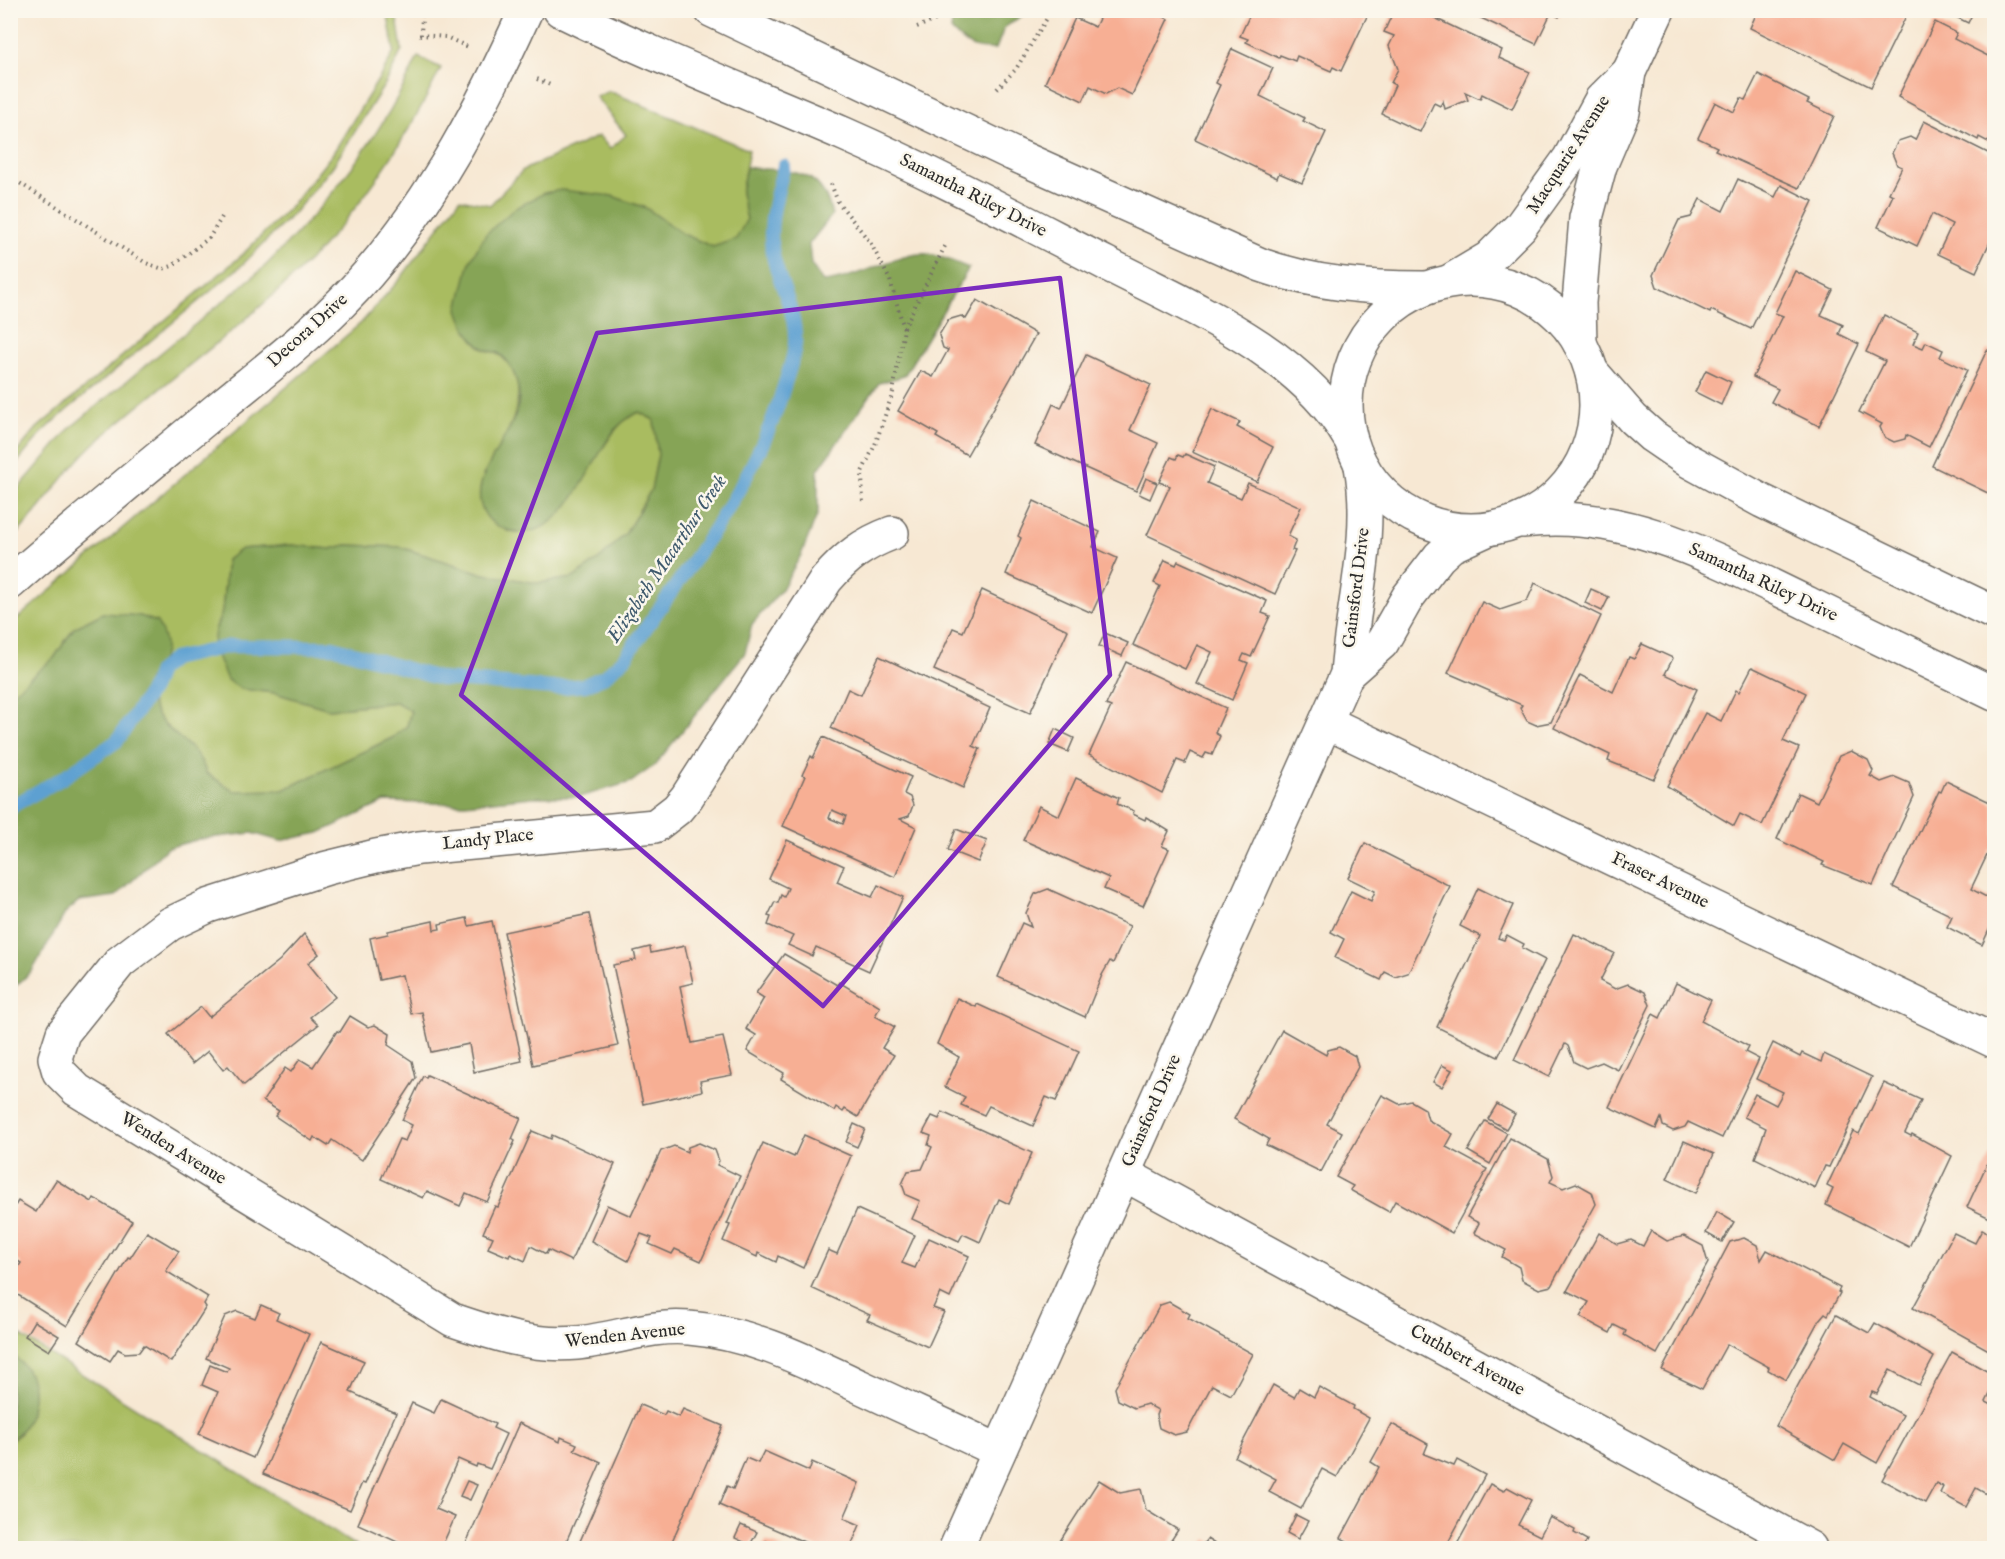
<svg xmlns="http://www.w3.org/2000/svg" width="2005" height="1559" font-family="'IM FELL English',serif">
<rect width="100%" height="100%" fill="#fbf7ec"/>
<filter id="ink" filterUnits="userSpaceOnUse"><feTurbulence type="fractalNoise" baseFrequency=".0167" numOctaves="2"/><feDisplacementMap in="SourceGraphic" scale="12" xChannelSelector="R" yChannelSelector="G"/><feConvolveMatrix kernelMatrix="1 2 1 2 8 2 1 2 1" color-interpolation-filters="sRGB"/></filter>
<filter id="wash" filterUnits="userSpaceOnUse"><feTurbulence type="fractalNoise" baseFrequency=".008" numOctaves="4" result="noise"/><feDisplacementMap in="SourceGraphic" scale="24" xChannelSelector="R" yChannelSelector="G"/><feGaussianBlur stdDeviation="1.35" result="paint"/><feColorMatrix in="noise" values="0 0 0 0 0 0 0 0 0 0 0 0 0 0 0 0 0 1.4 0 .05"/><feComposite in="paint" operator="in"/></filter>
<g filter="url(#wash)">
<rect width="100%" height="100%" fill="#f7e8d3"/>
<!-- green -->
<g fill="#a9bc60" stroke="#6a7446" stroke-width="1.5">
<path d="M377 11H396L402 50 387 81 333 166 295 212 241 266 67 410 41 434 11 470V459L37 428 241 256 293 204 333 153 386 67 394 51 388 16Z"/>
<path d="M418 57 441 68 440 70C404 145 359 212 300 270 236 333 161 384 94 444 63 473 41 510 11 540V497L70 428 261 270C324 209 381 138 418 57Z"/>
<path d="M609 91 749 150 741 193 747 219 737 239 713 247 683 234 646 208 612 196 464 325C469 334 476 345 485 350 492 352 497 352 502 357 539 391 503 442 483 475L507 531 525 533 557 516 613 433 623 421 639 412 654 420 658 455 651 490 626 533 602 557 573 578 537 583 484 574 400 547 346 545 330 549 291 545 241 549 227 560 222 613 215 630 241 689 275 693 329 709 396 702 411 710 407 726 392 738 283 790 234 791 206 773C194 732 149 737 148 680L158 667 157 622 140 616 103 613 74 628 54 658 11 694V624L361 323 400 279 460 199 490 205 523 170 599 136 610 149 626 135 596 97Z"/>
<path d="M10 1329 359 1548H11V1440L20 1434 25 1367 11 1353Z"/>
</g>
<!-- forest -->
<g fill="#86a456" stroke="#586840" stroke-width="1.5">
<path d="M954 11V10L1037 11 1023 15 1004 28 996 49C974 50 966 46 951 30Z"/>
<path d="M746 167C788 173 821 164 832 215L809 244 811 264 823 282C854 280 904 250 928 254 942 256 956 263 969 268L904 376 879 383 818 470V513L801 555 782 589 752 624 745 653 655 765 631 782 579 797H533L465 804 385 802 319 833 280 841 252 833 200 839 167 848 116 896 79 901 66 912 32 971 11 990V694L54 658 74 628 103 613 140 616 157 622C172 649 165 657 148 680 149 737 194 732 206 773L234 791 283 790 392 738 407 726 411 711 396 702 329 709 275 693 241 689 227 680 213 646 215 630 222 612 227 560 241 549 291 545 330 549 346 545 400 547 484 574 537 583 573 578 602 557 626 533 651 490 658 455 654 420 639 412C629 417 621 422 614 431 590 461 567 536 519 532 506 531 495 527 487 517 459 481 518 437 519 397 519 383 511 360 498 353 493 351 486 351 482 347 469 338 463 324 458 309L470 261 486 234 514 209 544 193 561 190 612 196 646 208 683 234 713 247 736 239 747 219 741 193Z"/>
<path d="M10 1353C15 1357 21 1362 25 1367 41 1390 32 1425 11 1440Z"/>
</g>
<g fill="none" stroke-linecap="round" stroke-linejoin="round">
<!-- stream -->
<path stroke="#5da0d1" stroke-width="14" d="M10 807 61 779 117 741 152 689 159 671 173 659 230 646 333 647 441 679 554 688 585 685 605 676 625 658C684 571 756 486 785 383 789 371 794 357 795 344 797 315 781 287 774 260 766 228 776 197 784 166"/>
</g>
<g id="blocks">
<!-- building -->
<g fill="#f7af94" fill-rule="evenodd">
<path d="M1103 10H1152L1168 19 1132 95 1117 88 1106 94 1090 86 1083 101 1045 83 1075 18 1095 27Z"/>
<path d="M1252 10H1370L1341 71 1333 67 1331 71 1297 56 1295 61 1280 55 1279 58 1246 42 1248 39 1240 36Z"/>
<path d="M1394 10H1412L1422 16 1424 13 1502 50 1499 58 1530 72 1512 109 1482 94 1480 99 1465 92 1468 100 1445 109 1443 101 1440 106 1434 103 1420 132 1382 114 1395 85 1391 83 1398 69 1389 46 1394 36 1384 32Z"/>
<path d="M1464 10H1562L1559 17 1551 13 1536 44Z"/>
<path d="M1758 10H1909L1871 87 1750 28Z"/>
<path d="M1942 10H1974L1968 23Z"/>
<path d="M1935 22 1957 33 1954 39 1994 59V145L1979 137 1978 140 1898 97Z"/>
<path d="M1232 49 1273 68 1260 96 1305 118 1303 121 1326 132 1302 183 1279 173 1277 178 1195 139 1220 85 1216 83Z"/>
<path d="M1758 74 1809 100 1807 103 1834 116 1799 188 1715 150 1717 147 1698 138 1715 102 1734 112 1741 98 1745 100Z"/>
<path d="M1924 121 1994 156V233L1976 272 1938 254 1952 224 1932 214 1917 246 1878 227 1893 195 1889 193 1902 167 1897 165 1892 153 1898 141 1910 137 1915 140Z"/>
<path d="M1738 179 1775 197 1781 185 1813 201 1751 329 1711 310 1710 313 1657 287 1653 275 1679 220 1691 217 1700 199 1723 211Z"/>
<path d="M1795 271 1833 290 1821 315 1843 325 1839 334 1859 344 1819 426 1771 402 1778 389 1753 377 1783 316 1775 313Z"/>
<path d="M977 300 1036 334 967 455 936 437 938 434 898 411 921 371 933 377 948 350 943 348 939 335 948 320 961 316 966 319Z"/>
<path d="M1884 315 1918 332 1913 344 1923 348 1926 342 1943 350 1940 357 1967 370 1929 447 1906 435 1905 439 1894 442 1884 437 1880 427 1882 424 1859 412 1885 361 1866 352Z"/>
<path d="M1987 350 1994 353V496L1932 466Z"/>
<path d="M1086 355 1151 385 1130 430 1158 443 1136 491 1035 445 1053 404 1061 408Z"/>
<path d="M1706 370 1731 382 1721 405 1695 392Z"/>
<path d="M1212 409 1240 422 1237 427 1273 447 1257 482 1192 452Z"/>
<path d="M1185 454 1214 467 1207 483 1241 498 1248 483 1301 507 1288 536 1296 540 1292 550 1295 551 1275 594 1147 535 1170 486 1159 482 1171 457 1176 459 1178 455 1183 457Z"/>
<path d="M1146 478 1157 483 1150 499 1139 494Z"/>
<path d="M1034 501 1100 532 1093 547 1117 558 1092 613 1006 574 1021 538 1018 536Z"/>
<path d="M1165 560 1176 565 1178 561 1267 601 1262 613 1270 616 1251 657 1244 654 1241 660 1248 663 1232 700 1197 684 1212 652 1197 645 1185 669 1133 645 1160 586 1154 583Z"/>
<path d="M1535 583 1601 616 1551 722 1536 725 1527 721 1520 708 1522 705 1448 673 1482 602 1500 610 1527 601Z"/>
<path d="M1591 589 1609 597 1602 611 1585 603Z"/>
<path d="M982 590 1068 630 1030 713 934 670 953 628 963 632Z"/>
<path d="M1105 633 1128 643 1122 656 1099 646Z"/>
<path d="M1642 644 1673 658 1665 674 1697 689 1654 779 1608 761 1610 755 1554 728 1580 675 1613 692 1629 657 1634 659Z"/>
<path d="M879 656 990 708 973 746 980 749 963 788 831 728 848 689 861 695Z"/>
<path d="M1126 662 1226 708 1215 733 1220 736 1212 755 1206 753 1203 758 1190 752 1185 763 1177 760 1162 793 1089 755 1111 707 1106 705Z"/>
<path d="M1752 667 1806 693 1783 741 1799 748 1762 825 1740 814 1734 826 1667 786 1705 713 1721 721 1736 690 1739 692Z"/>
<path d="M1055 729 1074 738 1068 752 1049 744Z"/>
<path d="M823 737 911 777 904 794 910 797 913 805 909 816 900 819 916 827 895 877 783 826 805 776 802 775 811 756 813 758ZM832 810 846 816 843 824 829 818Z"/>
<path d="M1851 751 1868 760 1873 771 1870 776 1881 782 1895 777 1909 783 1914 797 1873 885 1822 865 1824 862 1777 839 1798 793 1817 802 1839 756Z"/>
<path d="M1076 778 1119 798 1117 804 1134 811 1133 814 1145 820 1146 817 1169 831 1162 846 1169 849 1143 906 1104 889 1109 878 1023 840 1039 806 1059 816Z"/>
<path d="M1946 781 1994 804V852L1990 849 1971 889 1994 901V919L1982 945 1947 927 1952 916 1893 887 1939 791 1941 792Z"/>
<path d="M956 829 987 841 978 862 948 850Z"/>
<path d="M787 840 844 866 837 882 872 897 878 885 903 897 869 971 816 947 812 956 788 945 793 936 768 925 771 917 768 916 775 902 778 903 781 895 784 897 788 888 769 879Z"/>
<path d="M1365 843 1450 886 1408 973 1395 977 1385 972 1381 980 1335 958 1344 939 1331 932 1351 891 1371 901 1375 891 1348 878Z"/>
<path d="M1478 888 1513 905 1498 938 1504 940 1507 935 1524 944 1522 948 1545 960 1498 1057 1437 1027 1480 936 1460 926Z"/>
<path d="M1048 889 1130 926 1113 963 1110 961 1102 975 1085 1017 998 977 1022 923 1031 927 1026 913 1035 894Z"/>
<path d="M589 914 618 1046 533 1065 504 932Z"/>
<path d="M467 918 469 926 492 921 522 1061 474 1072 469 1044 431 1052 422 1012 411 1014 402 975 379 980 370 938 388 934V931L433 921 434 930 440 929 439 924Z"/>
<path d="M304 934 319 954 308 963 335 997 310 1017 318 1025 244 1085 228 1066 223 1070 208 1051 192 1064 168 1034 201 1007 209 1017 280 960Z"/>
<path d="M1574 934 1614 953 1600 981 1615 989 1628 984 1645 992 1650 1005 1618 1070 1602 1062 1586 1068 1574 1062 1568 1046 1565 1044 1549 1077 1514 1060Z"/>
<path d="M685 946 693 983 680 986 692 1043 723 1037 732 1075 700 1081 702 1091 643 1104 613 965 636 960 634 951 650 947 651 953Z"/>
<path d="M784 954 837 985 839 982 880 1007 875 1016 895 1027 882 1048 894 1055 858 1117 845 1109 843 1112 836 1107 834 1111 781 1079 784 1073 747 1051 756 1035 746 1029 764 998 756 993Z"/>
<path d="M1676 983 1711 1000 1701 1021 1748 1046 1745 1052 1759 1059 1722 1138 1688 1122 1685 1127 1673 1131 1663 1126 1661 1118 1656 1129 1609 1107 1653 1014 1660 1018Z"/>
<path d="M957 998 976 1007 977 1004 1079 1051 1056 1101 1046 1097 1033 1126 989 1106 984 1115 961 1105 965 1097 945 1087 959 1057 937 1044Z"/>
<path d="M350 1016 368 1027 375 1025 390 1034 388 1045 412 1061 416 1078 362 1160 332 1140 328 1146 314 1137 312 1141 275 1116 279 1111 263 1101 285 1068 291 1072 300 1059 313 1067 337 1031 340 1032Z"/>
<path d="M1282 1030 1326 1055 1328 1050 1339 1047 1355 1056 1358 1067 1327 1124 1342 1132 1321 1172 1266 1145 1269 1139 1234 1119Z"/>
<path d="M1773 1043 1800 1057 1802 1053 1821 1062 1824 1054 1872 1077 1829 1167 1825 1166 1815 1188 1755 1158 1766 1128 1744 1117 1755 1094 1776 1105 1783 1092 1756 1079Z"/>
<path d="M1442 1065 1452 1070 1442 1087 1433 1082Z"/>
<path d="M427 1075 521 1118 512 1139 515 1141 487 1202 466 1193 460 1206 427 1191 423 1198 381 1179 399 1139 405 1141 412 1125 402 1120 423 1076 426 1078Z"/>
<path d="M1884 1083 1921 1100 1905 1133 1911 1136 1912 1134 1952 1156 1909 1247 1826 1205 1833 1189 1827 1186 1853 1131 1859 1134Z"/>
<path d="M1382 1095 1399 1104 1411 1101 1425 1109 1428 1120 1453 1134 1446 1147 1487 1169 1452 1233 1395 1201 1389 1212 1350 1190 1353 1186 1336 1177Z"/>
<path d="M1497 1104 1515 1114 1506 1129 1488 1119Z"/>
<path d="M942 1112 1032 1153 1009 1204 999 1199 980 1242 963 1234 959 1241 912 1219 920 1201 906 1195 902 1184 908 1171 922 1169 932 1147 928 1145 931 1136 923 1133 932 1116 939 1119Z"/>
<path d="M1485 1121 1507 1133 1490 1164 1468 1151Z"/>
<path d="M854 1124 865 1129 857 1147 846 1142Z"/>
<path d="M532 1131 551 1139 552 1135 615 1164 571 1261 548 1250 546 1254 531 1246 525 1261 510 1254 509 1257 488 1248 493 1237 483 1233 495 1206 498 1207Z"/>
<path d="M804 1135 851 1156 803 1268 778 1256 776 1262 758 1253 757 1257 723 1241 730 1225 727 1224 763 1143 794 1157Z"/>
<path d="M1510 1138 1548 1159 1553 1176 1550 1182 1563 1188 1576 1183 1592 1192 1596 1204 1551 1286 1539 1289 1522 1280 1519 1267 1502 1257 1506 1250 1474 1233 1479 1223 1467 1217Z"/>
<path d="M1684 1141 1714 1154 1696 1193 1667 1179Z"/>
<path d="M699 1143 715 1150 719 1161 717 1165 740 1176 701 1261 675 1249 672 1254 649 1244 652 1238 641 1234 628 1261 591 1241 607 1205 631 1216 661 1151 674 1146 687 1152 688 1147Z"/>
<path d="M1994 1149V1220L1967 1207Z"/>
<path d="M56 1180 92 1202 94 1198 132 1221 67 1326 10 1290V1280L21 1263 10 1256V1214L18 1201 36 1212Z"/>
<path d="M857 1209 915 1235 902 1263 915 1268 929 1238 969 1256 950 1298 940 1293 933 1308 944 1312 928 1347 867 1320 870 1315 811 1288 828 1250 837 1254Z"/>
<path d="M1717 1212 1734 1222 1722 1242 1706 1233Z"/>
<path d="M1982 1230 1994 1237V1353L1913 1308 1954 1233 1975 1243Z"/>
<path d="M1651 1231 1667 1241 1684 1236 1703 1246 1708 1263 1657 1354 1624 1335 1626 1331 1614 1325 1610 1333 1580 1317 1589 1302 1567 1291 1599 1233 1617 1244 1631 1240 1643 1246Z"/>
<path d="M147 1232 179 1251 166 1271 208 1297 204 1304 206 1307 171 1362 144 1345 139 1352 125 1353 118 1349 110 1361 79 1341 128 1257 130 1258Z"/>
<path d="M1744 1238 1757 1245 1761 1260 1767 1250 1840 1288 1838 1292 1840 1293 1828 1315 1825 1313 1819 1320 1786 1380 1768 1370 1769 1367 1727 1344 1702 1389 1662 1370 1730 1242Z"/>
<path d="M1169 1302 1190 1314 1188 1318 1253 1354 1231 1395 1212 1385 1187 1432 1174 1435 1159 1428 1156 1415 1158 1410 1147 1404 1134 1408 1118 1400 1115 1388 1160 1305Z"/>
<path d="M261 1305 279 1313 276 1319 309 1334 253 1458 199 1434 218 1392 202 1385 210 1365 227 1372 229 1368 206 1358 225 1316 237 1311 255 1318Z"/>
<path d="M1836 1315 1869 1333 1875 1323 1934 1357 1919 1385 1890 1370 1877 1394 1872 1392 1870 1397 1903 1415 1877 1463 1844 1444 1835 1460 1776 1426Z"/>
<path d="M34 1321 59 1336 49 1351 25 1336Z"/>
<path d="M321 1342 364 1361 350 1392 396 1413 365 1484 362 1483 350 1510 263 1474Z"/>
<path d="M1952 1352 1994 1375V1386L1986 1402 1994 1406V1482L1988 1495 1976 1488 1966 1507 1940 1493 1943 1487 1936 1483 1925 1503 1882 1480Z"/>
<path d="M1273 1385 1294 1397 1299 1388 1314 1397 1319 1387 1354 1406 1353 1409 1369 1418 1337 1477 1322 1469 1301 1509 1269 1492 1276 1479 1235 1457Z"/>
<path d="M441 1399 495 1424 493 1428 506 1434 490 1469 477 1464 476 1467 458 1459 436 1509 455 1517 441 1548H402L404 1545 358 1524 412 1403 434 1413Z"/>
<path d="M640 1405 664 1415 666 1411 679 1417 683 1409 723 1426 669 1548H577Z"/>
<path d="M519 1423 560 1442 561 1437 577 1444 574 1450 601 1462 565 1544 555 1548H464Z"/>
<path d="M1392 1424 1428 1444 1424 1454 1454 1466 1457 1460 1485 1475 1445 1548H1360L1341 1538 1379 1467 1371 1462Z"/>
<path d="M764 1451 809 1471 812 1462 859 1483 844 1518 860 1525 850 1548H818L719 1505 727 1486 733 1489 746 1458 758 1463Z"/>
<path d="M1099 1480 1120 1493 1141 1489 1146 1510 1178 1530 1166 1548H1072L1060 1541Z"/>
<path d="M467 1481 477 1485 470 1500 460 1496Z"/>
<path d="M1490 1484 1504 1491 1507 1487 1531 1500 1518 1525 1540 1536 1550 1517 1575 1530 1574 1533 1587 1540 1583 1548H1455Z"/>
<path d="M1296 1515 1308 1521 1298 1539 1287 1533Z"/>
<path d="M741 1525 757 1532 750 1545 735 1538Z"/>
<path d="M1207 1539 1221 1548H1200Z"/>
<path d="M766 1541 784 1548H762Z"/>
<path d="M1176 1541 1185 1547 1184 1548H1171Z"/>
</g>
</g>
</g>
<g filter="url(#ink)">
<use href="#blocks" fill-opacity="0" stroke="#726d66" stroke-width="1.5"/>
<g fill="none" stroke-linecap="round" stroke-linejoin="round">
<!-- street casing -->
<g stroke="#726d66" stroke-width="36">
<g id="street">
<path d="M892 533C863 544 846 557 826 580L687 797 677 809 655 826 419 848 376 856 327 868 208 906 170 924 120 962 63 1033 55 1058 59 1072 77 1090 453 1320C494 1334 533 1347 577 1343 614 1340 651 1324 689 1328 751 1333 804 1360 859 1386 906 1408 953 1429 999 1451"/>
<path d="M10 583C81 521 154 462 226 402 275 362 326 323 368 274 436 195 483 105 526 10"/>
<path d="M1326 722 1994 1041"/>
<path d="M1124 1174 1810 1548"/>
</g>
</g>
<!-- secondary casing -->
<g stroke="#726d66" stroke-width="36">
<g id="secondary">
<path d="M560 10C653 56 749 93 844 134 933 173 1019 219 1105 263 1190 307 1300 352 1349 437"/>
<path d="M711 10 1013 154 1261 265C1315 284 1367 288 1423 288"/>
<circle cx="1471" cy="405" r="125"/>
<path d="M1452 280 1489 258 1520 227 1569 159 1601 100 1629 72"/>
<path d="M1580 344 1579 303 1586 218 1600 166 1623 112 1629 72 1658 10"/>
<path d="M1592 372 1633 419 1652 436 1687 460 1762 501 1994 613"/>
<path d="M1524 521C1627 508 1719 561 1809 604 1871 634 1933 664 1994 694"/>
<path d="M1347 674 1382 643 1408 597 1439 557 1451 546 1484 531"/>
<path d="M956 1548 1347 674C1352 604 1374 536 1361 466"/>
</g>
</g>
<!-- path -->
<g stroke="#726d66" stroke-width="4" stroke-dasharray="1.5 4.5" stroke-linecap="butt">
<path d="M420 10 422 16 421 35 446 37 468 47"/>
<path d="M917 27 962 10"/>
<path d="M537 79 550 85"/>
<path d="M997 89 1016 69 1052 10"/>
<path d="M10 177 146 263 163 269 172 266 209 238 222 217"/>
<path d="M831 184 838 202 870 242 890 280 904 329 893 392 875 445 862 472 863 505"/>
<path d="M904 328 946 244"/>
</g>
<!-- street -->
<use href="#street" stroke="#fff" stroke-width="33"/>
<!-- secondary -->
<use href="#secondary" stroke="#fff" stroke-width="33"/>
</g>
</g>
<!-- marked area -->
<path fill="none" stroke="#7b2cbf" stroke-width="4.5" stroke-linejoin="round" d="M1060 278 1110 675 823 1006 461 695 597 333Z"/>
<g text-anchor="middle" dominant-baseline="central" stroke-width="5" stroke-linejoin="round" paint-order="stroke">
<!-- street labels -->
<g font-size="18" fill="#2b2b2b" stroke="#fbf7ec">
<text transform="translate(1569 155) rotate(-57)">Macquarie Avenue</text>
<text transform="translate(973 196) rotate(27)">Samantha Riley Drive</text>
<text transform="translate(308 331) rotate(-42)">Decora Drive</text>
<text transform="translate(1763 583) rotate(25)">Samantha Riley Drive</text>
<text transform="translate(1357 588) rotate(-83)">Gainsford Drive</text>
<text transform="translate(488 840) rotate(-6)">Landy Place</text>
<text transform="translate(1660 881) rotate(26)">Fraser Avenue</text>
<text transform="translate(1152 1111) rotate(-66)">Gainsford Drive</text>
<text transform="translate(173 1149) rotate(32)">Wenden Avenue</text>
<text transform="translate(625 1336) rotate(-6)">Wenden Avenue</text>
<text transform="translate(1467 1361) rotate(29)">Cuthbert Avenue</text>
</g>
<!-- water labels -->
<g font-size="20" font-style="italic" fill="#3f5a6d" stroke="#fbf7ec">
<text transform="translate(667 559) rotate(-56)">Elizabeth Macarthur Creek</text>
</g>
</g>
<!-- margin -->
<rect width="2005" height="1559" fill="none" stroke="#fbf7ec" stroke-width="36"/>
</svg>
